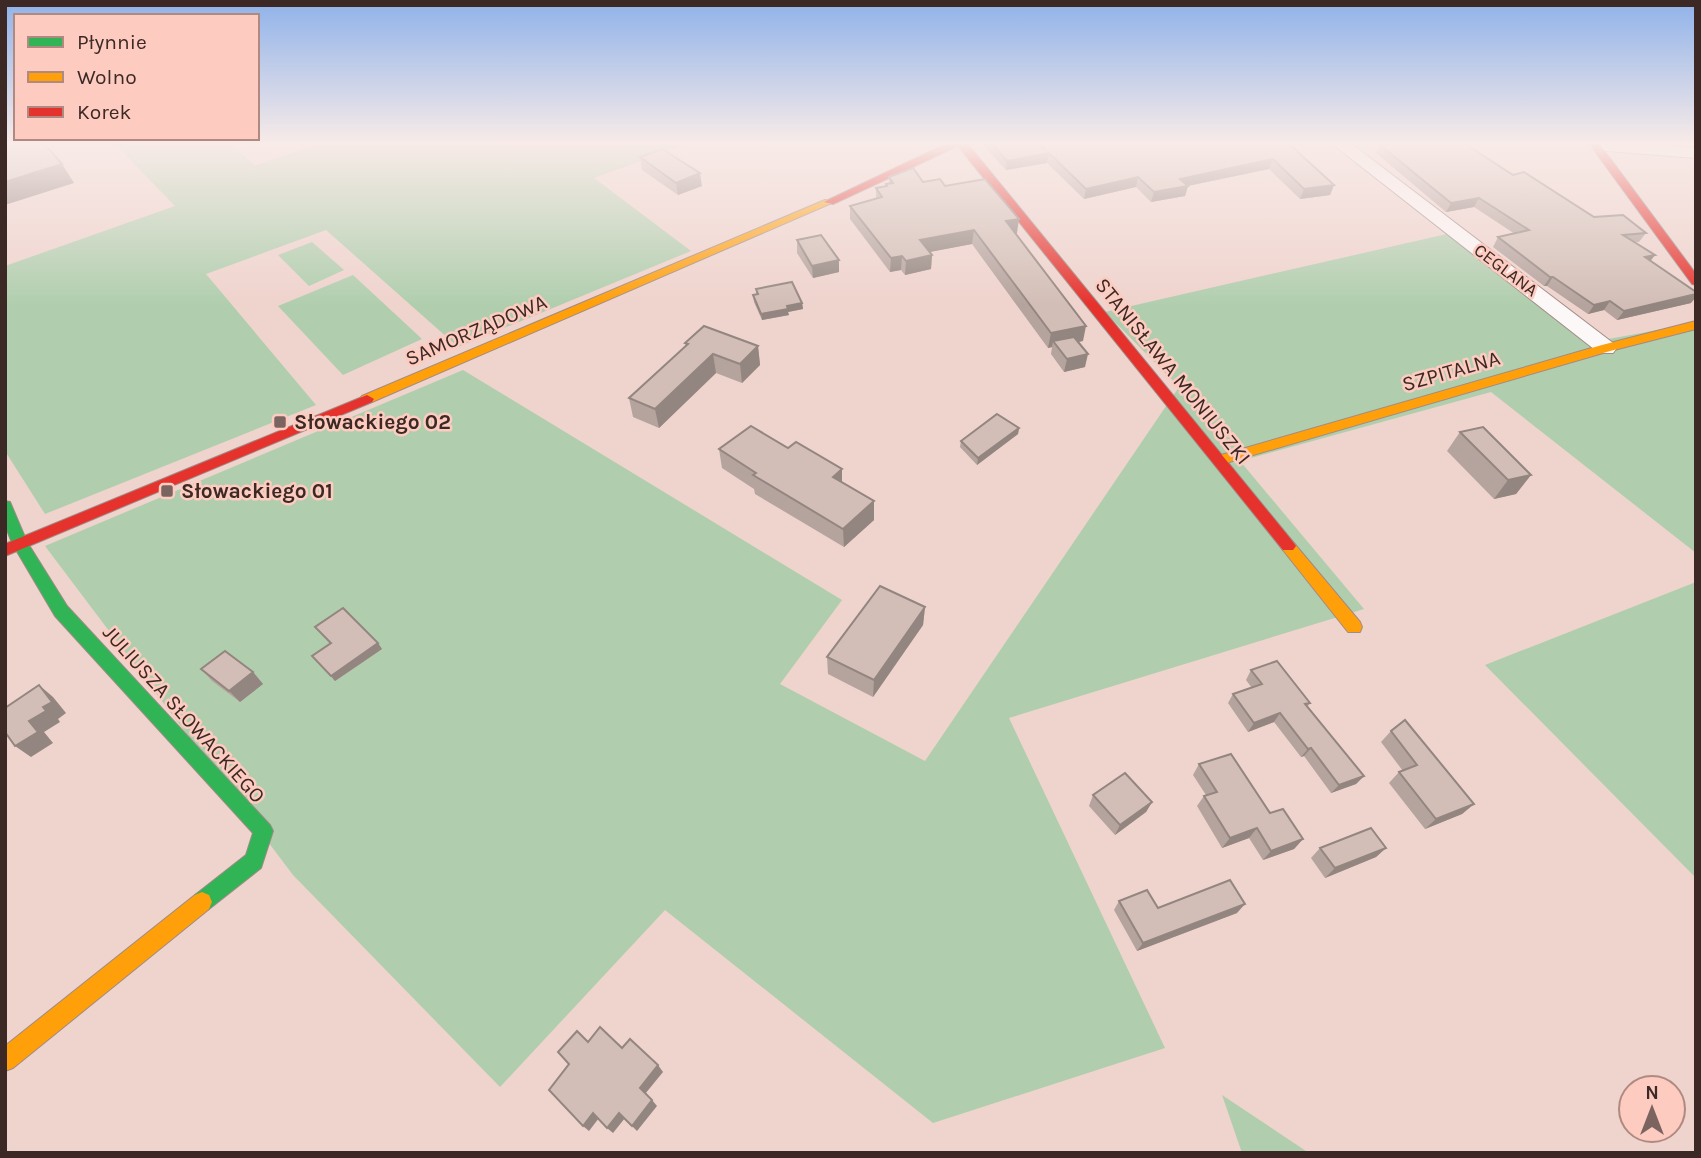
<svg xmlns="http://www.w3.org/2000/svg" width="1701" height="1158" font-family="Karla,sans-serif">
<rect width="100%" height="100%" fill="#efd3cd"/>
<!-- green -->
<g fill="#b0ceae">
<path d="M113 142H228L255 166 323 142H693L594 178 691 251 458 347 326 230 206 274 316 405 45 514 5 451V266L175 206Z"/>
<path d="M1451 233 1592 342 1696 323V553L1491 392 1240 461 1364 609 1009 718 1165 1048 933 1123 665 910 500 1087 293 875 45 546 463 370 842 600 780 684 925 761 1179 387 1105 312Z"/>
<path d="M312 242 344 270 309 286 278 255Z"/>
<path d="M353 275 422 339 343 375 278 306Z"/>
<path d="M1696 582V878L1485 665Z"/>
<path d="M1222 1095 1309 1153H1242Z"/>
</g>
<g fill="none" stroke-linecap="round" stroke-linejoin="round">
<!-- street casing -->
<g stroke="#a08b87" stroke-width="2">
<g id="street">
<path d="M1330 142H1349L1613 343 1617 348 1613 353H1599Z"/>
<path d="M1589 142 1696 148V158L1595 150 1589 148Z"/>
</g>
</g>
<!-- fast casing -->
<g stroke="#a08b87" stroke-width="2">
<path id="fast" d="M5 501 10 502 27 542 67 606 270 825 273 831 261 868 209 909 202 912 195 909 192 902 195 895 246 855 253 833 55 616 12 543 5 525Z"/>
</g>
<!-- slow casing -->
<g stroke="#a08b87" stroke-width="2">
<g id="slow">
<path d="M825 200 834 202 372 402H362L360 399 362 396Z"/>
<path d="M1696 321V329L1610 351 1219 465 1212 460 1214 457 1602 345Z"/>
<path d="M1288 540 1293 542 1360 622 1362 627 1360 632H1348L1283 550 1280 546Z"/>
<path d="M202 892 209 895 212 902 209 909 13 1068 5 1071V1046L195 895Z"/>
</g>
</g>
<!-- jam casing -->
<g stroke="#a08b87" stroke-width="2">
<g id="jam">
<path d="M950 142H966L1293 542 1296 546 1293 550H1283L958 146 833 204 824 202Z"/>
<path d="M1588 142H1598L1696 274V285L1692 284Z"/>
<path d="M367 395 374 399 372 402 5 556V544Z"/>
</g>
</g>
<!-- street -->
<use href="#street" fill="#fdf8f8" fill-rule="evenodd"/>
<!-- fast -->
<use href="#fast" fill="#30b455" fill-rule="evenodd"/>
<!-- slow -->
<use href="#slow" fill="#ff9f0a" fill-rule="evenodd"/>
<!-- jam -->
<use href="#jam" fill="#e5322d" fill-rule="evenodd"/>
</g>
<!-- wall -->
<g fill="#b5a39d">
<path d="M983 142H1032L1035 144V142H1287L1334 185 1330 195 1300 199 1269 169 1188 186 1185 196 1151 202 1136 187 1084 199 1047 163 1006 170 983 145Z"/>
<path d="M1383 142H1462L1513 175 1594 217 1646 233 1639 242H1635L1655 255 1650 261 1691 303 1617 320 1604 310 1588 314 1547 286H1544L1493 247 1498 237 1515 234 1474 207 1446 212 1376 153 1380 145 1386 144Z"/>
<path d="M640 157 702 186 678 195 642 170Z"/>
<path d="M889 177 945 186 1017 233 1015 234 1083 341 1078 342 1085 367 1064 372 1051 354 1052 347 1048 348 972 244 929 252 932 255 931 269 905 275 901 270 890 272 850 219V206L876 199V188L886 186V184H889Z"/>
<path d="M797 240 839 260V272L813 278 797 253Z"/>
<path d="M756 289 802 303 803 309 788 312 789 315 762 320 754 302 753 295H756Z"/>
<path d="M685 343 758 346 760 365 742 383 716 373 659 428 633 417 629 398 686 346Z"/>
<path d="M1019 428 1018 434 977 465 960 447 961 441Z"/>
<path d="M1460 432 1531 475 1516 494 1494 499 1447 451Z"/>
<path d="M788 448 842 469V482L874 501V520L844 547 755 494 754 489 722 468 719 449Z"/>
<path d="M925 607 923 625 873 697 828 674 827 657Z"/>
<path d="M315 627 382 649 335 681 312 656 330 644Z"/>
<path d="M201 669 253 672 263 684 240 702 212 681Z"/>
<path d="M1251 670 1310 703 1307 707 1364 776 1356 784 1331 793 1304 756 1301 757 1274 722 1248 732 1228 703 1233 694 1252 688 1246 680Z"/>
<path d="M1391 731 1474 804 1462 814 1425 829 1389 783 1399 772 1403 771 1381 742Z"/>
<path d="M1199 764 1270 813 1303 839 1294 849 1263 860 1249 838 1222 848 1197 806 1204 796 1206 795 1193 775Z"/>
<path d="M1093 795 1152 802 1146 812 1115 835 1089 806Z"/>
<path d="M1320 848H1386L1376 857 1325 878 1311 858Z"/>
<path d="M1119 901 1158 908 1237 913 1137 951 1114 910Z"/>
</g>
<!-- shaded-wall -->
<g fill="#93857f">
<path d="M1049 153 1047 163 1006 170 1007 161Z"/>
<path d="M1273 159 1269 169 1182 187 1188 186 1185 196 1151 202 1154 192 1180 179Z"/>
<path d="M62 164 74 183 5 205V182Z"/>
<path d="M700 173 702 186 678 195 676 183Z"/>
<path d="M1138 177 1136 187 1084 199 1086 189Z"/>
<path d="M1334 185 1330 195 1300 199 1304 189Z"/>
<path d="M1479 198 1474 207 1446 212 1451 203Z"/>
<path d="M1019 219 1017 233 1004 235 1006 221Z"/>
<path d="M974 230 972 244 919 254 920 240Z"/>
<path d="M932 255 931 269 905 275 906 261Z"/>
<path d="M1655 255 1648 264 1645 257Z"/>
<path d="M902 256 901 270 890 272 891 258Z"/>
<path d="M839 260V272L813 278 812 266Z"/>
<path d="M1550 277H1553L1547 286H1544Z"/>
<path d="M1696 294V297L1691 303 1617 320 1624 311Z"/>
<path d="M1610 301 1604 310 1588 314 1594 305Z"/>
<path d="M802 303 803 309 788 312 789 315 762 320 761 314 787 306Z"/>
<path d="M1086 326 1083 341 1057 346 1053 341 1052 347 1048 348 1051 333Z"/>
<path d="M758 346 760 365 742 383 740 364Z"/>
<path d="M713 354 716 373 659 428 655 409Z"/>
<path d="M1088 354 1085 367 1064 372 1067 359Z"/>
<path d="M1019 428 1018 434 977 465 978 458Z"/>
<path d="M842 469V488L833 477Z"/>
<path d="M1531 475 1516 494 1494 499 1508 480Z"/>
<path d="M874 501V520L844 547 843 529Z"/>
<path d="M925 607 923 625 873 697 874 680Z"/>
<path d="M378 643 382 649 335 681 331 676Z"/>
<path d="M253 672 263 684 240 702 229 691Z"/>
<path d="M39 685 53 697 66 713 58 719 60 722 44 732 53 743 31 757 15 746 29 721 43 707Z"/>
<path d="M1280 713 1274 722 1248 732 1254 723Z"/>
<path d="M1311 748 1304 756 1301 757 1308 749Z"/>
<path d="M1364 776 1356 784 1331 793 1339 785Z"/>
<path d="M1152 802 1146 812 1115 835 1120 825Z"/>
<path d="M1474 804 1462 814 1425 829 1436 819Z"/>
<path d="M1257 828 1249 838 1222 848 1230 838Z"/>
<path d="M1303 839 1294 849 1263 860 1271 851Z"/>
<path d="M1386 848 1376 857 1325 878 1335 868Z"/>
<path d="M1245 904 1237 913 1137 951 1143 943Z"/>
<path d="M658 1065 663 1072 645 1094 640 1088Z"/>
<path d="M652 1100 657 1106 637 1131 632 1126Z"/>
<path d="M593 1113 599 1118 589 1131 583 1126Z"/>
<path d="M619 1113 625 1118 613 1133 607 1128Z"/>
</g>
<!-- building -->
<g fill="#d2beb6" stroke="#93857f" stroke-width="2">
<path d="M5 142H43L62 164 5 182Z"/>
<path d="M990 142H1032L1046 150 1039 142H1287L1334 185 1304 189 1273 159 1180 179 1188 186 1154 192 1138 177 1086 189 1049 153 1007 161Z"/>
<path d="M1396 142H1462L1513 175 1524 172 1594 217 1623 215 1646 233 1623 235 1655 255 1645 257 1696 292V294L1624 311 1610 301 1594 305 1553 277H1550L1498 237 1529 230 1479 198 1451 203 1380 145Z"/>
<path d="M662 149 700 173 676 183 640 157Z"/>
<path d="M913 168 923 182 940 179 945 186 985 179 1019 219 1006 221 1086 326 1051 333 974 230 920 240 932 255 906 261 902 256 891 258 850 206 882 197 876 188 887 186 886 184 893 183 889 177Z"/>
<path d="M821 235 839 260 812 266 797 240Z"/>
<path d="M792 282 802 303 787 306 788 309 761 314 753 295 758 294 756 289Z"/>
<path d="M704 326 758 346 740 364 713 354 655 409 629 398 688 344 685 343Z"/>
<path d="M1074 337 1088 354 1067 359 1053 341Z"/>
<path d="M997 414 1019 428 978 458 961 441Z"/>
<path d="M751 426 788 448 796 442 842 469 833 477 874 501 843 529 753 475 756 473 719 449Z"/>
<path d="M1483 427 1531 475 1508 480 1460 432Z"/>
<path d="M880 586 925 607 874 680 827 657Z"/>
<path d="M343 608 378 643 331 676 312 656 331 643 315 627Z"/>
<path d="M225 651 253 672 229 691 201 669Z"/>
<path d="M1277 661 1310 703 1305 704 1364 776 1339 785 1311 748 1308 749 1280 713 1254 723 1233 694 1262 684 1251 670Z"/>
<path d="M39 685 52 702 43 707 46 711 29 721 38 732 15 746 5 732V708Z"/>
<path d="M1405 720 1474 804 1436 819 1399 772 1417 765 1391 731Z"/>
<path d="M1231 754 1270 813 1283 809 1303 839 1271 851 1257 828 1230 838 1204 796 1217 792 1199 764Z"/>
<path d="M1125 773 1152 802 1120 825 1093 795Z"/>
<path d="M1371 828 1386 848 1335 868 1320 848Z"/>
<path d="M1230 880 1245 904 1143 943 1119 901 1147 890 1158 908Z"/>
<path d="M600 1027 622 1048 630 1039 658 1065 640 1088 652 1100 632 1126 619 1113 607 1128 593 1113 583 1126 549 1090 569 1064 558 1052 577 1031 588 1042Z"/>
</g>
<!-- sky -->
<linearGradient id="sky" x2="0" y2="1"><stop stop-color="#8fb2ea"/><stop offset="0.47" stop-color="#f8ebe8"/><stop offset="1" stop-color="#f8ebe8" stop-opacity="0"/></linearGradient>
<rect width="1701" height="305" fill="url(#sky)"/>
<!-- markers -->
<g fill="#7b6460" stroke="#fdcbbf" stroke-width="2.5">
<rect x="273" y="415" width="14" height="14" rx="3.5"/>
<rect x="160" y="484" width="14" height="14" rx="3.5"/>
</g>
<g text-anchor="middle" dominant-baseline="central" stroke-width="5" stroke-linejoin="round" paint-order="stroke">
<!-- far-street labels -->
<g font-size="18" fill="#3c2925" stroke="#fdcbbf">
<text transform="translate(1506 270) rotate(37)">CEGLANA</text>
</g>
<!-- street labels -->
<g font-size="21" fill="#3c2925" stroke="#fdcbbf">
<text transform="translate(476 330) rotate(-23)">SAMORZĄDOWA</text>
<text transform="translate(1173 371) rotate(51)">STANISŁAWA MONIUSZKI</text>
<text transform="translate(1451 371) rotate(-16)">SZPITALNA</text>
<text transform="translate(184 714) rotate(48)">JULIUSZA SŁOWACKIEGO</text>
</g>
<!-- poi labels -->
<g font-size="21" font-weight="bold" fill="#3c2925" stroke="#fdcbbf" text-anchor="start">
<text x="294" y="422">Słowackiego 02</text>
<text x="181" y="491">Słowackiego 01</text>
</g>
</g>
<!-- border -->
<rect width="1701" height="1158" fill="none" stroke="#3c2925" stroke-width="14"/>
<!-- legend -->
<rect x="14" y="14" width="245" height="126" fill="#fdcbbf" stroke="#b08a81" stroke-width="2"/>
<rect x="28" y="37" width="35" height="10" fill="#30b455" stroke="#b08a81" stroke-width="2"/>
<text x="77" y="49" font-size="21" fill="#3c2925">Płynnie</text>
<rect x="28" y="72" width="35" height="10" fill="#ff9f0a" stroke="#b08a81" stroke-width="2"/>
<text x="77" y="84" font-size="21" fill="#3c2925">Wolno</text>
<rect x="28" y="107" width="35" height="10" fill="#e5322d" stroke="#b08a81" stroke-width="2"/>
<text x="77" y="119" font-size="21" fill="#3c2925">Korek</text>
<!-- north arrow -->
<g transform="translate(1652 1109)"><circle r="33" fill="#fdcbbf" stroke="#b08a81" stroke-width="2"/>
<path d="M0-5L12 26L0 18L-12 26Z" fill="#7b6460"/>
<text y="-10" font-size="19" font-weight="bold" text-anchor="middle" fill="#3c2925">N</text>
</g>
</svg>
